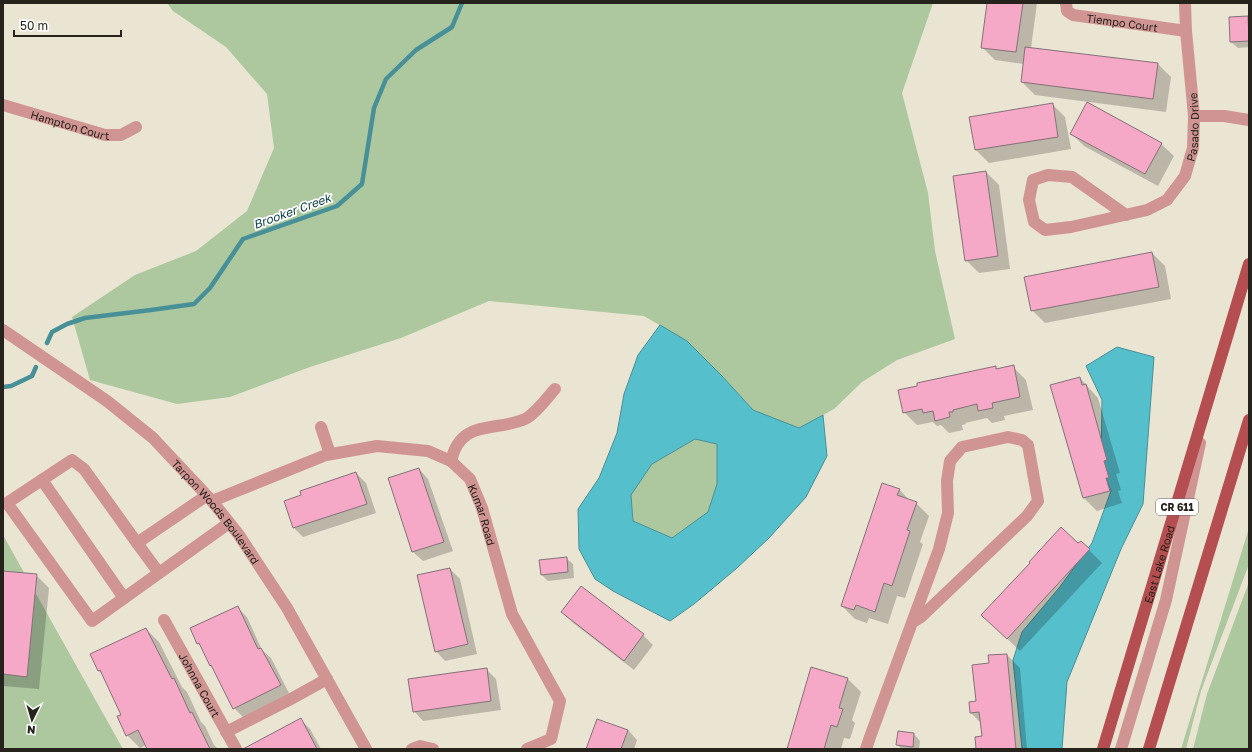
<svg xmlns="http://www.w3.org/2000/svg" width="1252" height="752" font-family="'Golos Text',sans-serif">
<rect width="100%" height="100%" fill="#eae4d2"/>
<!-- green -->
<g fill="#adc79f">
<path d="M167 3H933L902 93 928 193 935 251 955 339 897 360 862 382 834 409 799 428 753 410 722 376 687 341 644 316 489 301 401 338 310 367 230 397 177 404 90 380 72 317 135 275 196 251 247 211 274 148 267 94 226 47 173 11Z"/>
<path d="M695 439 717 444V484L708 512 672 538 633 521 631 495 652 464Z"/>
<path d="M1249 528V564L1201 691 1186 749H1181Z"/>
<path d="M3 535 123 749H3Z"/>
<path d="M1249 582V749H1193L1207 694Z"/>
</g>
<!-- water -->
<g fill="#56bfcc" stroke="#479097" fill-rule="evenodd">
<path d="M660 325 687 341 722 376 753 410 799 428 823 415 827 456 806 497 769 538 737 568 694 604 670 621 613 591 595 579 579 549 578 509 599 478 617 433 624 394 638 355ZM695 439 717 444V484L708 512 672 538 633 521 631 495 652 464Z"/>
<path d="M1117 347 1154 357 1143 504 1121 549 1067 682 1062 749H1022L1013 660 1022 632 1059 588 1092 543 1111 491 1101 465 1102 400 1086 366Z"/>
</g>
<!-- shadow -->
<g fill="#0003">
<path d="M988 3H1037L1031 48 1158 64 1171 77 1166 112 1035 95 1022 82 1024 64 995 60 982 47Z"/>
<path d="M1247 18 1249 19V47L1238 48 1231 42Z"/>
<path d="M1052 104 1065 117 1071 149 989 163 976 150 970 118Z"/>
<path d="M1071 133 1161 144 1174 156 1158 186 1084 146Z"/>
<path d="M986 172 999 185 1010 269 979 273 966 260Z"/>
<path d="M1152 253 1165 266 1171 299 1045 323 1032 310Z"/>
<path d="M995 367 998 370 1013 367 1026 380 1033 410 1004 416 1005 420 992 423 987 418 965 423 966 424 962 425 963 430 949 433 941 425 937 426 933 422 917 425 904 412Z"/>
<path d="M1080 378 1098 398 1120 473 1116 474 1121 490 1118 491 1122 503 1097 511 1084 498Z"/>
<path d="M419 469 428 479 453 551 423 561 413 552 389 479Z"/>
<path d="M356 473 366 483 376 513 303 537 294 528Z"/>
<path d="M899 489 910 501 916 503 929 516 920 542 923 544 905 598 897 596 888 624 869 618 867 623 855 619 842 606Z"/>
<path d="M1081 542 1102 563 1020 651 982 615Z"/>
<path d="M566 558 573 564 574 578 548 581 542 575Z"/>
<path d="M450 569 460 579 477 654 445 661 436 651Z"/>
<path d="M3 572 36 575 49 588 39 689 3 686Z"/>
<path d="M581 588 643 635 653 645 634 670 572 622 562 612Z"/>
<path d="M237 607 247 617 262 650 271 658 290 695 244 718 234 708 215 670 210 665 202 647 198 643 191 629Z"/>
<path d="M146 629 159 642 182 687 187 692 201 722 205 726 214 745 218 749H148L146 745 140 748 127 735 122 715 103 675 98 670Z"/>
<path d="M1007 655 1020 668 1027 749H977L983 737 981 723 971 713 977 702 990 664Z"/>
<path d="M486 669 496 679 501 710 423 721 414 711Z"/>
<path d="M812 669 848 679 861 692 852 720 855 723 850 739 844 738 841 749H788Z"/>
<path d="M300 719 310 729 321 749H258Z"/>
<path d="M628 730 637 740 634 749H587Z"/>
<path d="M914 734 920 741 919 749H902L897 745Z"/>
</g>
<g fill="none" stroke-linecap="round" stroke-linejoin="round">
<!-- stream -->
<g stroke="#479097" stroke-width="4.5">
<path d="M47 343 52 332 67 324 85 318 151 310 194 304 210 288 243 239 337 206 362 184 374 108 386 79 416 50 452 27 462 3"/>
<path d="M3 387 11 386 32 376 36 367"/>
</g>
</g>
<!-- building -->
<g fill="#f6a8c7" stroke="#847279">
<path d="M987 3H1023L1016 52 981 48Z"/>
<path d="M1248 16 1249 41 1230 42 1229 17Z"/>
<path d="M1025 47 1158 63 1153 99 1021 82Z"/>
<path d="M1087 102 1162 143 1145 174 1070 134Z"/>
<path d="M1053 103 1058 137 975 150 969 117Z"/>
<path d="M986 171 998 256 965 261 953 176Z"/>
<path d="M1152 252 1159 287 1031 311 1024 277Z"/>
<path d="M1014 365 1020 397 992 403 993 408 978 411 977 404 953 410V412H949L950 417 935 421 933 411 923 413 922 409 903 413 898 390 917 386V383L996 366V369Z"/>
<path d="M1080 377 1082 385 1086 384 1107 460 1104 461 1109 478H1106L1110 491 1083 498 1050 385Z"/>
<path d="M419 468 444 542 412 552 388 478Z"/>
<path d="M356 472 367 504 293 528 284 501 301 495 300 491Z"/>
<path d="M882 483 900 489 897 495 917 502 907 530 910 531 892 586 884 583 875 612 856 605 854 610 841 606Z"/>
<path d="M1061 527 1078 543 1081 541 1090 549 1007 639 981 615 1030 563 1029 562Z"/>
<path d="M567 557 568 572 541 575 539 560Z"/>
<path d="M450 568 468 644 435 652 417 575Z"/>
<path d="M3 571 37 574 27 677 3 674Z"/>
<path d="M581 586 644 634 624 661 561 612Z"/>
<path d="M238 606 258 649 261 648 281 685 233 709 211 665 210 666 199 643 197 644 190 628Z"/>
<path d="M146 628 172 679 174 678 190 713 192 712 210 749H147L138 730 126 736 117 716 121 715 100 670 98 671 90 654Z"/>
<path d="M1007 654 1016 749H976L975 737 982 736 979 712 970 713 969 702 976 701 972 665 989 663 988 655Z"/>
<path d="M811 667 848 678 839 708 843 709 837 727 831 725 824 749H787Z"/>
<path d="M487 668 491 701 413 712 408 679Z"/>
<path d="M301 718 317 749H243Z"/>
<path d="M597 719 628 730 621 749H586Z"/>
<path d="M898 731 914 733 913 747 896 745Z"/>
</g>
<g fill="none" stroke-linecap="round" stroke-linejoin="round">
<!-- minor -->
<g stroke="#d09593" stroke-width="12">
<path id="s1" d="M1066 3 1067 11 1073 15 1186 31"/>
<path id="s2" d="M3 105 105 135H121L136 127"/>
<path d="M1194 116H1224L1249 120"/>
<path id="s3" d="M1126 215 1072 177 1048 175 1033 180 1029 200 1034 222 1045 230 1071 227 1147 210 1167 200 1185 176 1193 148 1194 116 1186 31 1185 3"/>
<path id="s4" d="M3 330 107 401 153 438 212 501 239 535 287 608 366 749"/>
<path d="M321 427 330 454"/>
<path d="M451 461C461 417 498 433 527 418 538 411 546 399 555 389"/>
<path d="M42 480 124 598"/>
<path d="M206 496 137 543 84 469 72 460 7 503 92 621 229 523"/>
<path id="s5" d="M212 501 326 455 377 446 428 451 451 461 470 479 482 508 512 614 560 701 551 739 527 749"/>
<path d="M137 543 159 573"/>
<path id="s6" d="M164 620 236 749"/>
<path d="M226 732 291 699 327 679"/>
<path d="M412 749 420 746 433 749"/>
<path d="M866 749 870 737 939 549 948 513 947 481 950 461 962 447 1008 437 1022 440 1028 445 1038 501 1027 516 921 617 913 622"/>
<path d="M1121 749 1166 600 1200 443"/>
</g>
<!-- major -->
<g stroke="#b54e50" stroke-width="12">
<path id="s7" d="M1103 749 1249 264"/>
<path d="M1149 749 1249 420"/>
</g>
</g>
<g text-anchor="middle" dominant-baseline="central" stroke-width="3.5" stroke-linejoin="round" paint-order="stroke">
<!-- shield labels -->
<rect fill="#fff" stroke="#666560" stroke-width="1" x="1156" y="499" width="42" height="16" rx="3"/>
<g font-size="10" font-weight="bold" fill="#25231c">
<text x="1177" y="507">CR 611</text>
</g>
<!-- street labels -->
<g font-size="11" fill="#25231c" stroke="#fff">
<text stroke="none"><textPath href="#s1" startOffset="65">Tiempo Court</textPath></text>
<text stroke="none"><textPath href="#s2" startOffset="70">Hampton Court</textPath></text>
<text stroke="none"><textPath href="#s3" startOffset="369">Pasado Drive</textPath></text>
<text stroke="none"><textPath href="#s4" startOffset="282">Tarpon Woods Boulevard</textPath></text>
<text stroke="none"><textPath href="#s5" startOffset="315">Kumar Road</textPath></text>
<text stroke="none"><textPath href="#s7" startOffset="193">East Lake Road</textPath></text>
<text stroke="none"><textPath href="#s6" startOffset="74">Johnna Court</textPath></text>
</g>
<!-- water labels -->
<g font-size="12" font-style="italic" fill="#0b3d43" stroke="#fff">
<text transform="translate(292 211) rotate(-20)">Brooker Creek</text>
</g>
</g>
<!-- border -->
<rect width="1252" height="752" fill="none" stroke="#25231c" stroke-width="8"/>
<!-- north arrow -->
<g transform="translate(32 720) rotate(185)" stroke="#ffffff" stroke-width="3" paint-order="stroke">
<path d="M0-3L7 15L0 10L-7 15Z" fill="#25231c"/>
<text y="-6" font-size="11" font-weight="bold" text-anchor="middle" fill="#25231c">N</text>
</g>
<!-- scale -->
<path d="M14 30v6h107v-6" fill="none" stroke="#25231c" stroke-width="2"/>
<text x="20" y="30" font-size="12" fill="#25231c" stroke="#ffffff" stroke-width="3" paint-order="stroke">50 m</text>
</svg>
